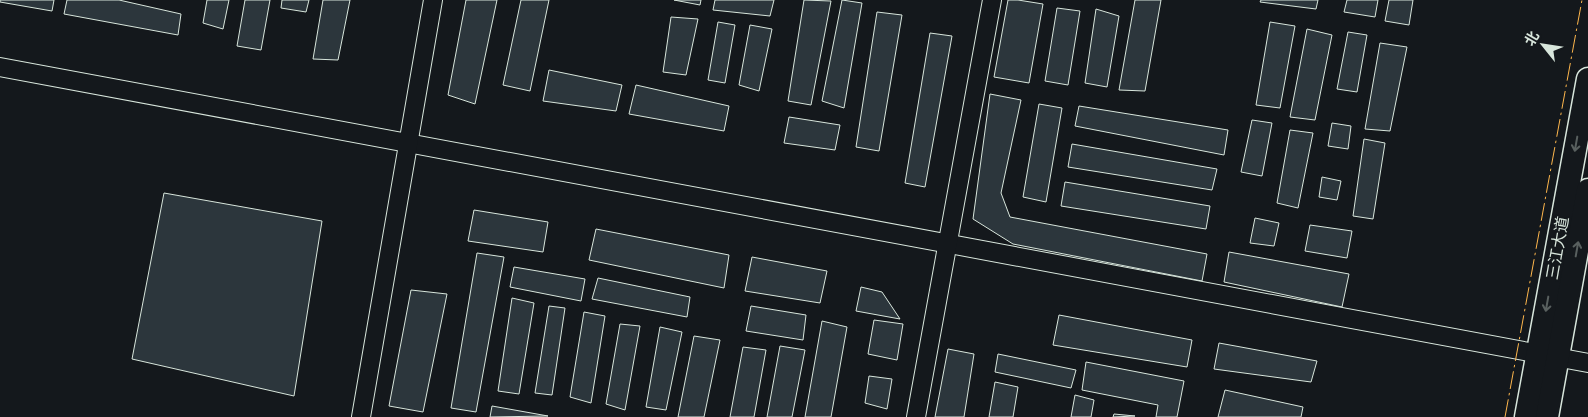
<svg xmlns="http://www.w3.org/2000/svg" width="1588" height="417" font-family="'Open Sans','Noto Sans SC',sans-serif">
<rect width="100%" height="100%" fill="#14181c"/>
<!-- building -->
<g fill="#2c363c" stroke="#d8e6dc">
<path d="M0 0H54L52 11 0 2Z"/>
<path d="M67 0H119L181 14 178 35 64 14Z"/>
<path d="M207 0H229L223 29 203 23Z"/>
<path d="M245 0H270L261 50 237 46Z"/>
<path d="M282 0H309L306 12 281 8Z"/>
<path d="M323 0H350L338 60 313 59Z"/>
<path d="M466 0H497L475 104 448 95Z"/>
<path d="M521 0H549L530 91 503 85Z"/>
<path d="M674 0H701L700 5Z"/>
<path d="M715 0H774L770 16 713 10Z"/>
<path d="M804 0 831 1 811 105 788 101Z"/>
<path d="M842 0 862 3 844 108 822 101Z"/>
<path d="M1008 0H1018L1043 4 1029 83 994 77Z"/>
<path d="M1135 0H1161L1145 91 1119 90Z"/>
<path d="M1261 0H1318L1316 9 1260 2Z"/>
<path d="M1347 0H1378L1375 17 1344 12Z"/>
<path d="M1389 0H1413L1409 25 1385 21Z"/>
<path d="M1057 8 1080 11 1068 85 1045 81Z"/>
<path d="M1096 9 1119 16 1107 87 1085 83Z"/>
<path d="M877 12 902 15 879 151 856 147Z"/>
<path d="M671 17 698 19 686 75 663 72Z"/>
<path d="M718 22 735 25 725 83 708 80Z"/>
<path d="M1270 22 1295 26 1280 108 1256 105Z"/>
<path d="M750 25 772 29 759 91 739 85Z"/>
<path d="M1307 29 1332 35 1315 120 1290 117Z"/>
<path d="M1348 32 1367 35 1357 92 1337 89Z"/>
<path d="M930 33 952 36 925 187 905 183Z"/>
<path d="M1380 43 1407 47 1390 131 1365 129Z"/>
<path d="M549 70 622 85 616 111 543 101Z"/>
<path d="M636 85 729 106 724 131 629 114Z"/>
<path d="M990 94 1021 100 1001 193 1010 217 1207 254 1202 281 1013 244 973 219Z"/>
<path d="M1039 104 1062 108 1046 202 1023 197Z"/>
<path d="M1079 106 1228 130 1224 155 1075 126Z"/>
<path d="M789 117 840 125 835 150 784 143Z"/>
<path d="M1252 120 1272 123 1262 176 1241 172Z"/>
<path d="M1332 123 1351 126 1348 149 1328 146Z"/>
<path d="M1290 130 1313 133 1298 208 1277 203Z"/>
<path d="M1364 139 1385 143 1373 219 1353 216Z"/>
<path d="M1072 144 1217 169 1212 190 1068 167Z"/>
<path d="M1322 177 1341 181 1337 200 1319 197Z"/>
<path d="M1065 182 1210 206 1206 229 1061 206Z"/>
<path d="M164 193 322 221 294 396 132 359Z"/>
<path d="M474 210 548 222 543 252 468 241Z"/>
<path d="M1255 218 1279 223 1274 246 1250 243Z"/>
<path d="M1310 225 1352 231 1347 258 1305 251Z"/>
<path d="M596 229 729 255 724 288 589 260Z"/>
<path d="M1229 252 1349 274 1342 307 1224 282Z"/>
<path d="M477 253 504 257 476 412 451 408Z"/>
<path d="M752 257 827 271 820 303 745 291Z"/>
<path d="M514 267 585 279 581 301 510 287Z"/>
<path d="M598 278 690 297 687 317 592 299Z"/>
<path d="M861 287 882 292 900 319 856 311Z"/>
<path d="M411 290 447 294 423 412 389 406Z"/>
<path d="M512 298 534 303 519 394 498 391Z"/>
<path d="M549 306 565 308 552 395 535 393Z"/>
<path d="M751 306 806 315 803 340 746 331Z"/>
<path d="M584 312 605 316 591 403 570 397Z"/>
<path d="M1059 315 1192 340 1187 367 1053 345Z"/>
<path d="M874 320 903 324 897 360 868 354Z"/>
<path d="M822 321 847 327 831 417H805Z"/>
<path d="M620 324 640 326 625 410 606 404Z"/>
<path d="M660 327 682 332 666 410 646 407Z"/>
<path d="M694 336 720 340 704 417H678Z"/>
<path d="M1219 343 1317 361 1311 382 1214 369Z"/>
<path d="M780 346 805 350 792 417H767Z"/>
<path d="M743 347 766 350 754 417H730Z"/>
<path d="M948 349 974 354 964 417H935Z"/>
<path d="M998 354 1076 370 1071 388 995 372Z"/>
<path d="M1086 362 1184 381 1177 417H1156L1158 405 1082 390Z"/>
<path d="M869 376 892 379 887 409 865 403Z"/>
<path d="M995 382 1018 387 1013 417H989Z"/>
<path d="M1225 390 1303 407 1301 417H1218Z"/>
<path d="M1075 395 1094 400 1091 417H1071Z"/>
<path d="M492 406 548 416 490 417Z"/>
<path d="M1114 414 1135 416 1113 417Z"/>
</g>
<g fill="none" stroke-linecap="round" stroke-linejoin="round">
<!-- minor casing -->
<g stroke="#d8e6dc" stroke-width="20">
<g id="minor">
<path d="M0 67 1588 363"/>
<path d="M361 417 433 0"/>
<path d="M916 417 992 0"/>
</g>
</g>
<!-- major casing -->
<g stroke="#d8e6dc" stroke-width="25">
<g id="major">
<path d="M1526 417 1588 79"/>
<path d="M1547 417 1588 190"/>
</g>
</g>
<!-- minor -->
<use href="#minor" stroke="#14181c" stroke-width="18"/>
<!-- major -->
<use href="#major" stroke="#14181c" stroke-width="22"/>
<!-- power -->
<path stroke="#ffb74d" stroke-width="1" stroke-dasharray="18 4 2.5 4" stroke-linecap="butt" d="M1505 417 1582 0"/>
</g>
<!-- one-way arrows -->
<defs><path id="oneway-shaft" d="M-6 0H5M1.5-3L5.5 0L1.5 3" fill="none" stroke-width="1.6" stroke-linecap="round" stroke-linejoin="round" transform="scale(1.25)"/></defs>
<g stroke="#59605f">
<use href="#oneway-shaft" transform="translate(1576 144) rotate(100)"/>
<use href="#oneway-shaft" transform="translate(1577 249) rotate(-80)"/>
<use href="#oneway-shaft" transform="translate(1547 304) rotate(100)"/>
</g>
<g text-anchor="middle" dominant-baseline="central" stroke-width="4" stroke-linejoin="round" paint-order="stroke">
<!-- street labels -->
<g font-size="16" fill="#d8e6dc" stroke="#14181c">
<text transform="translate(1557 248) rotate(-80)">三江大道</text>
</g>
</g>
<!-- north arrow -->
<g transform="translate(1543 45) rotate(300)" stroke="#14181c" stroke-width="4" paint-order="stroke">
<path d="M0-4L9 19L0 12L-9 19Z" fill="#d8e6dc"/>
<text y="-8" font-size="14" font-weight="bold" text-anchor="middle" fill="#d8e6dc">北</text>
</g>
</svg>
